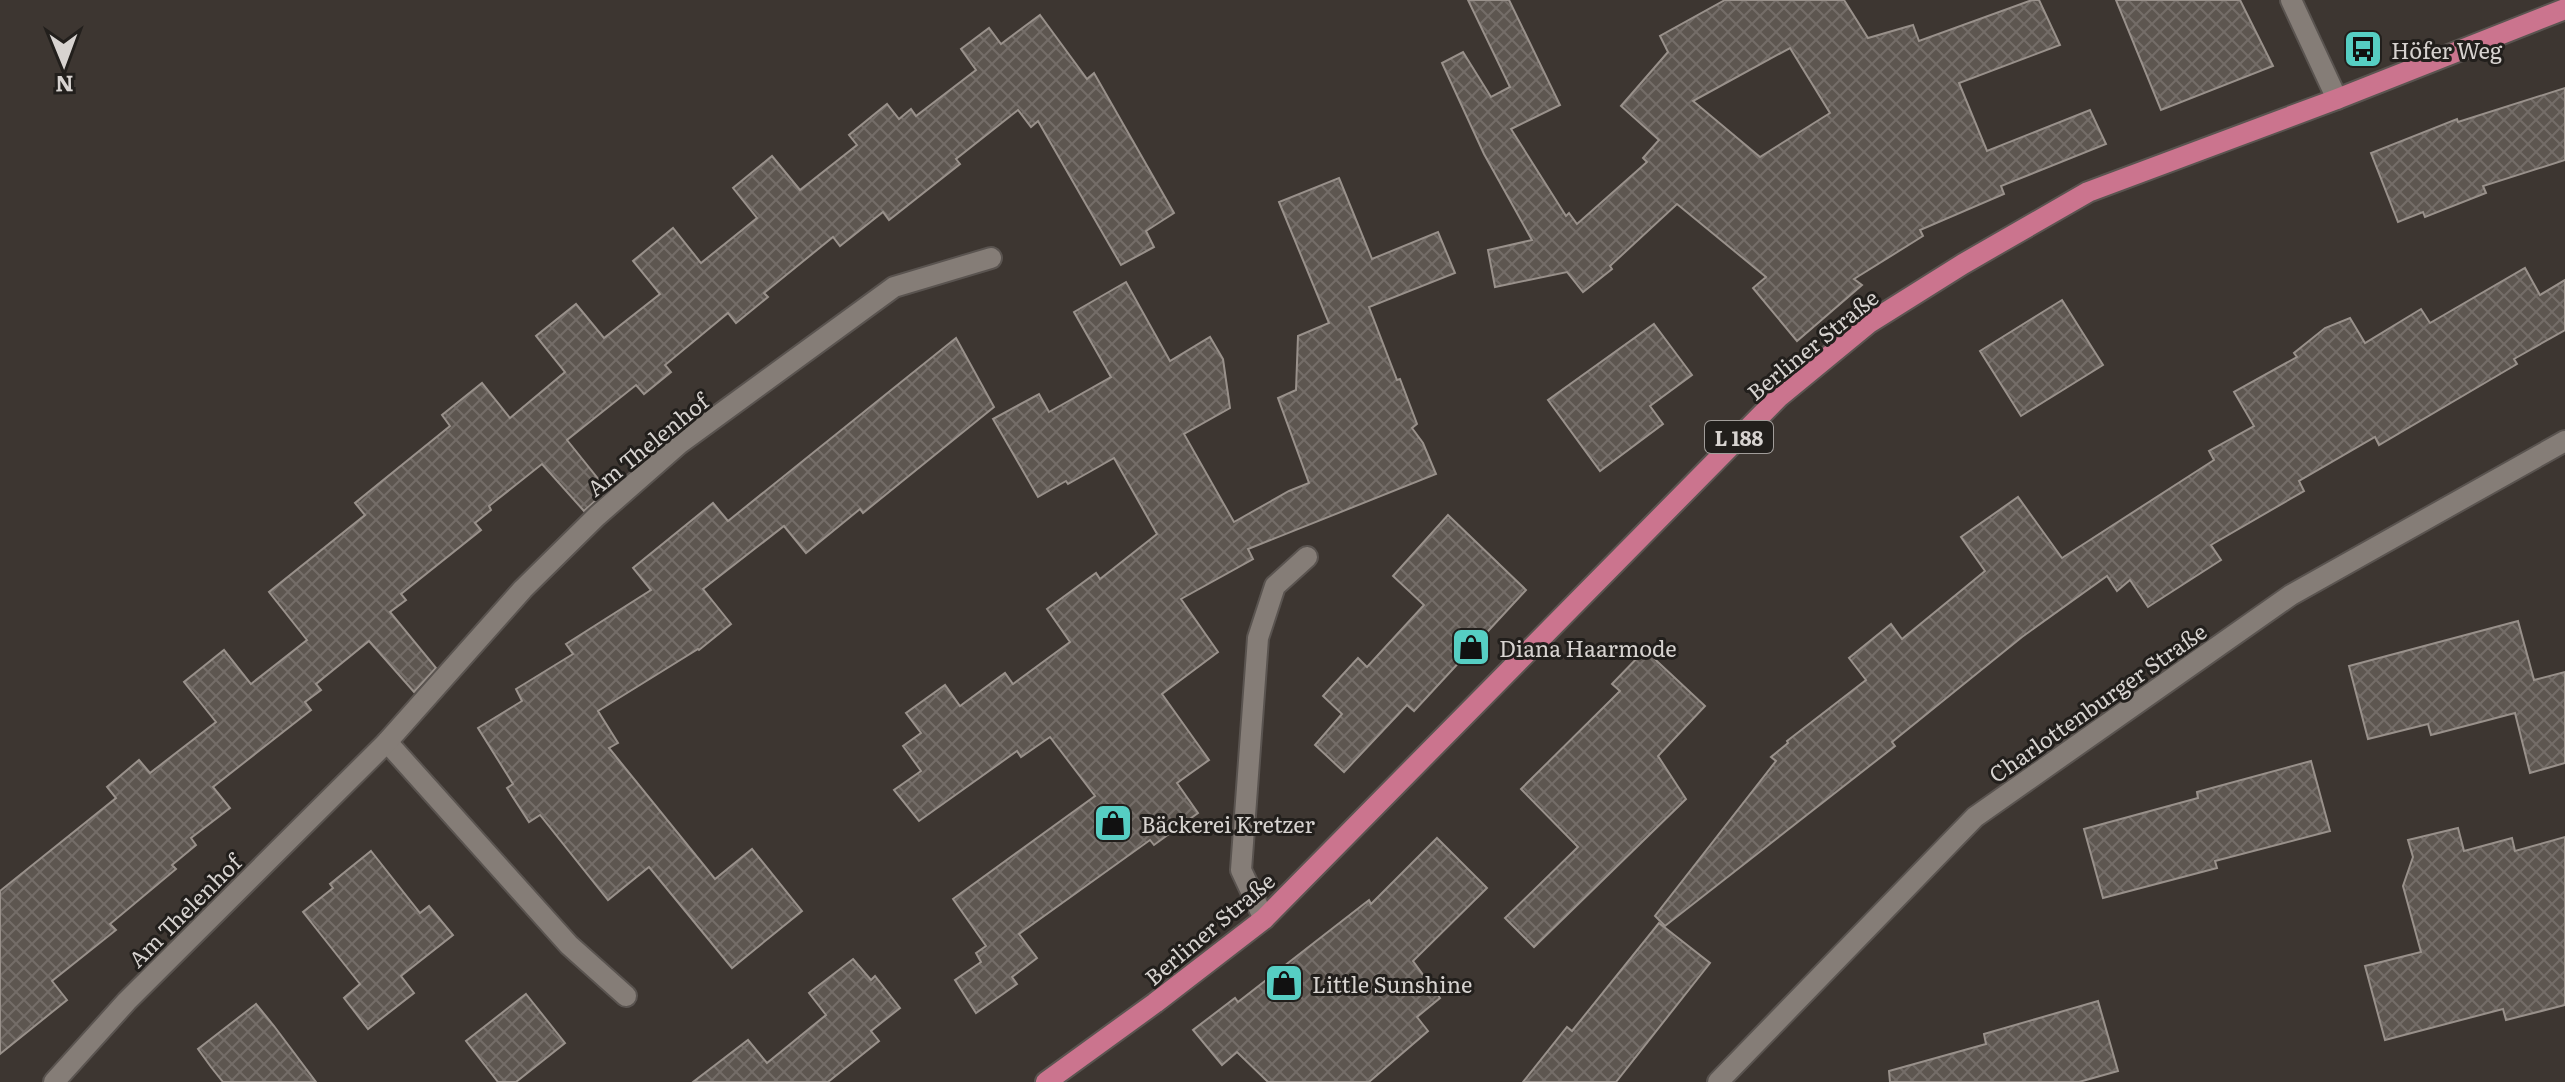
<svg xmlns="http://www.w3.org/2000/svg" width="2565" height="1082" font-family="Literata,serif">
<defs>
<pattern id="building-cross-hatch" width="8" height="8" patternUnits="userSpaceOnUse" patternTransform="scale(2)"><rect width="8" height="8" fill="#5d5650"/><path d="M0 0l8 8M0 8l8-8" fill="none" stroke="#746d68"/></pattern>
</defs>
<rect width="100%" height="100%" fill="#3d3631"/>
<!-- building -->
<g fill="url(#building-cross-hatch)" stroke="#99918b" stroke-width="2" fill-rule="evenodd">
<path d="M1468 0H1509L1560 105 1511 129 1566 216 1569 213 1577 224 1647 162 1643 158 1659 140 1621 106 1668 52 1660 36 1725 0H1844L1868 38 1913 25 1919 41 2032 0H2039L2060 45 1959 83 1987 151 2090 110 2106 144 2001 186 2004 194 1920 230 1923 236 1854 279 1862 285 1797 341 1753 288 1766 277 1677 204 1610 266 1612 269 1583 292 1567 272 1495 287 1488 250 1532 240 1484 154 1442 63 1463 52 1491 97 1510 87ZM1790 48 1830 113 1760 157 1693 101Z"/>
<path d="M2116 0H2240L2273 66 2161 110Z"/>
<path d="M1040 15 1087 79 1094 73 1174 213 1146 231 1154 247 1121 265 1038 121 1031 127 1018 110 956 159 960 164 889 220 883 212 840 246 833 237 764 293 768 297 736 323 728 313 665 365 671 372 644 394 636 385 567 440 607 490 584 511 542 464 489 506 491 510 475 523 481 530 401 594 406 600 390 612 436 668 414 692 369 641 316 684 321 690 305 702 311 710 213 787 230 808 191 838 196 845 172 865 176 869 110 924 116 930 52 981 67 1000 0 1054V891L116 798 107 787 139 760 150 773 216 722 184 682 224 650 251 684 307 640 269 592 365 515 355 503 450 426 442 415 482 383 510 418 565 372 536 336 576 304 604 338 660 294 633 261 673 228 701 263 757 218 733 188 772 156 800 190 857 145 849 135 887 104 899 119 911 109 916 116 976 70 961 49 989 28 1001 44Z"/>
<path d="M2565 88V160L2483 186 2486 193 2425 217 2423 212 2398 222 2371 153 2457 119 2458 122Z"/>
<path d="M1339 178 1372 259 1438 232 1455 273 1369 307 1397 380 1400 379 1417 424 1412 428 1423 443 1436 474 1248 549 1253 559 1181 599 1218 652 1162 694 1209 760 1177 783 1198 813 1154 845 1150 840 1019 934 1037 958 1012 977 1017 984 976 1013 955 980 981 962 976 953 986 946 953 899 1095 796 1050 737 1021 757 1017 751 919 821 894 790 921 771 903 746 921 733 906 713 945 685 960 706 1005 673 1013 684 1070 642 1047 609 1096 573 1100 579 1157 534 1114 458 1068 484 1066 481 1038 497 993 419 1039 394 1049 412 1111 377 1074 312 1126 282 1170 361 1210 337 1223 359 1230 408 1184 434 1234 522 1289 491 1309 483 1278 398 1296 390 1298 336 1329 323 1279 202Z"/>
<path d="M2525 268 2540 295 2565 280V330L2514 359 2517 364 2379 445 2375 437 2299 481 2304 491 2211 545 2221 560 2148 607 2130 580 2117 591 2107 576 2022 637 1892 742 1895 746 1665 926 1655 916 1776 761 1771 757 1788 743 1787 741 1866 680 1849 658 1891 624 1902 639 1985 571 1961 537 2018 497 2062 558 2214 460 2209 451 2254 426 2234 392 2297 357 2294 353 2325 328 2350 318 2365 343 2421 309 2430 323Z"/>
<path d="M2062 300 2103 365 2021 416 1980 351Z"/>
<path d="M1654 324 1692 375 1650 406 1663 424 1600 471 1548 400Z"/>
<path d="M956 338 994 407 863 513 860 509 806 553 784 526 703 589 731 624 699 650 698 649 598 711 618 743 609 748 715 879 752 849 802 911 732 968 649 867 608 900 540 815 529 822 507 788 513 784 478 728 522 701 516 689 573 654 566 644 651 590 633 568 713 503 728 521Z"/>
<path d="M1448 515 1526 590 1414 711 1407 705 1344 772 1315 745 1342 714 1323 696 1358 658 1367 667 1424 605 1393 576Z"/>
<path d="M2518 621 2534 680 2565 672V763L2530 773 2515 713 2431 735 2428 724 2368 739 2349 666Z"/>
<path d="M1645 650 1705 706 1658 756 1686 799 1534 947 1505 918 1578 847 1521 789 1620 691 1612 684Z"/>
<path d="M2311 761 2330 831 2215 861 2217 868 2103 898 2084 829 2198 798 2197 792Z"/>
<path d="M2458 828 2464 851 2512 838 2515 851 2565 837V1005L2506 1020 2503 1009 2385 1040 2365 966 2421 952 2403 886 2413 857 2408 840Z"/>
<path d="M1437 838 1487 888 1413 961 1440 998 1417 1017 1428 1031 1369 1082H1268L1237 1052 1222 1065 1193 1030 1235 998 1238 1002 1369 900 1371 904Z"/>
<path d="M371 851 420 913 429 906 453 935 401 976 414 993 368 1029 344 998 360 984 303 912 333 888 330 884Z"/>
<path d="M1659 923 1710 963 1616 1082H1523L1567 1027 1572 1031Z"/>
<path d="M853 959 871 980 875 976 900 1008 871 1031 879 1041 828 1082H693L748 1040 767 1063 826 1015 809 993Z"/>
<path d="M526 994 565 1043 516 1082H498L466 1041Z"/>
<path d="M2098 1001 2118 1071 2079 1082H1890L1889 1071 1986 1044 1984 1034Z"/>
<path d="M256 1004 274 1026 316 1082H223L211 1067 198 1049Z"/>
</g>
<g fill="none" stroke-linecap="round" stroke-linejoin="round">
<!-- minor casing -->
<g stroke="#5a5450" stroke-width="24">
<g id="minor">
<path d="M2291 0 2337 99"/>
<path d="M387 742 569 945 626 996"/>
<path d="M1264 919 1241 870 1258 638 1275 586 1307 557"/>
<path d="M54 1082 127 1001 387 742 523 589 597 516 679 444 894 287 991 258"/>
<path d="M1718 1082 1975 817 2291 595 2565 441"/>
</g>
</g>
<!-- major casing -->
<g stroke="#5a5450" stroke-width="24">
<path id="major" d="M1046 1082 1155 1003 1264 919 1779 397 1869 323 1963 264 2088 192 2337 99 2565 9"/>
</g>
<!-- minor -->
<use href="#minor" stroke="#857d77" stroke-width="20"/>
<!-- major -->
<use href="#major" stroke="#cb748e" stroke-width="20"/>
</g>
<!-- icons -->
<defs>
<g id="bus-square" transform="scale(2)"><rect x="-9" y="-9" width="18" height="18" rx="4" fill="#56cec3" stroke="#221f1c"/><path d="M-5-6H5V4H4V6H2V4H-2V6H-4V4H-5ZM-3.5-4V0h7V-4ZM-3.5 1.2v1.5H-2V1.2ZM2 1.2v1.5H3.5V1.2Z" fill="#111"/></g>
<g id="shop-square" transform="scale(2)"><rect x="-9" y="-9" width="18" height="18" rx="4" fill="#56cec3" stroke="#221f1c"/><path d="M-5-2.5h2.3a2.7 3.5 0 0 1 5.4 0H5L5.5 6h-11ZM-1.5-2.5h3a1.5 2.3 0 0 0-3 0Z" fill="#111"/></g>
</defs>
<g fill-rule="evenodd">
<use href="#bus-square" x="2363" y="49"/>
<use href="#shop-square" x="1471" y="647"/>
<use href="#shop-square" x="1113" y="823"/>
<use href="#shop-square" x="1284" y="983"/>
</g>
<g text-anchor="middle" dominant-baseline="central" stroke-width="6" stroke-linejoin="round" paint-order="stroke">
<!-- shield labels -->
<rect fill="#221f1c" stroke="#a19d9a" stroke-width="2" x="1705" y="421" width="68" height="32" rx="6"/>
<g font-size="20" font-weight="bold" fill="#d7d3d0">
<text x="1739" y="437">L 188</text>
</g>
<!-- poi labels -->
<g font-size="22" fill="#d7d3d0" stroke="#221f1c" text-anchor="start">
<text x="2391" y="49">Höfer Weg</text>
<text x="1499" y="647">Diana Haarmode</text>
<text x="1141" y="823">Bäckerei Kretzer</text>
<text x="1312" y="983">Little Sunshine</text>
</g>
<!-- street labels -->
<g font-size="22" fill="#d7d3d0" stroke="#221f1c">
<text transform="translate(1812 344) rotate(-39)">Berliner Straße</text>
<text transform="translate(647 444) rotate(-39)">Am Thelenhof</text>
<text transform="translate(2097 702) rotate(-35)">Charlottenburger Straße</text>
<text transform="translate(184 910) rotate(-45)">Am Thelenhof</text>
<text transform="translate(1209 928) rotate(-40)">Berliner Straße</text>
</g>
</g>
<!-- north arrow -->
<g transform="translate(64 64) rotate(179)" stroke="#221f1c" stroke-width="6" paint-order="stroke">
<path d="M0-6L14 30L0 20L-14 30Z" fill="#d7d3d0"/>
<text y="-12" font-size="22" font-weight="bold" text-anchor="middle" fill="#d7d3d0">N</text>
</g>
</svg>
